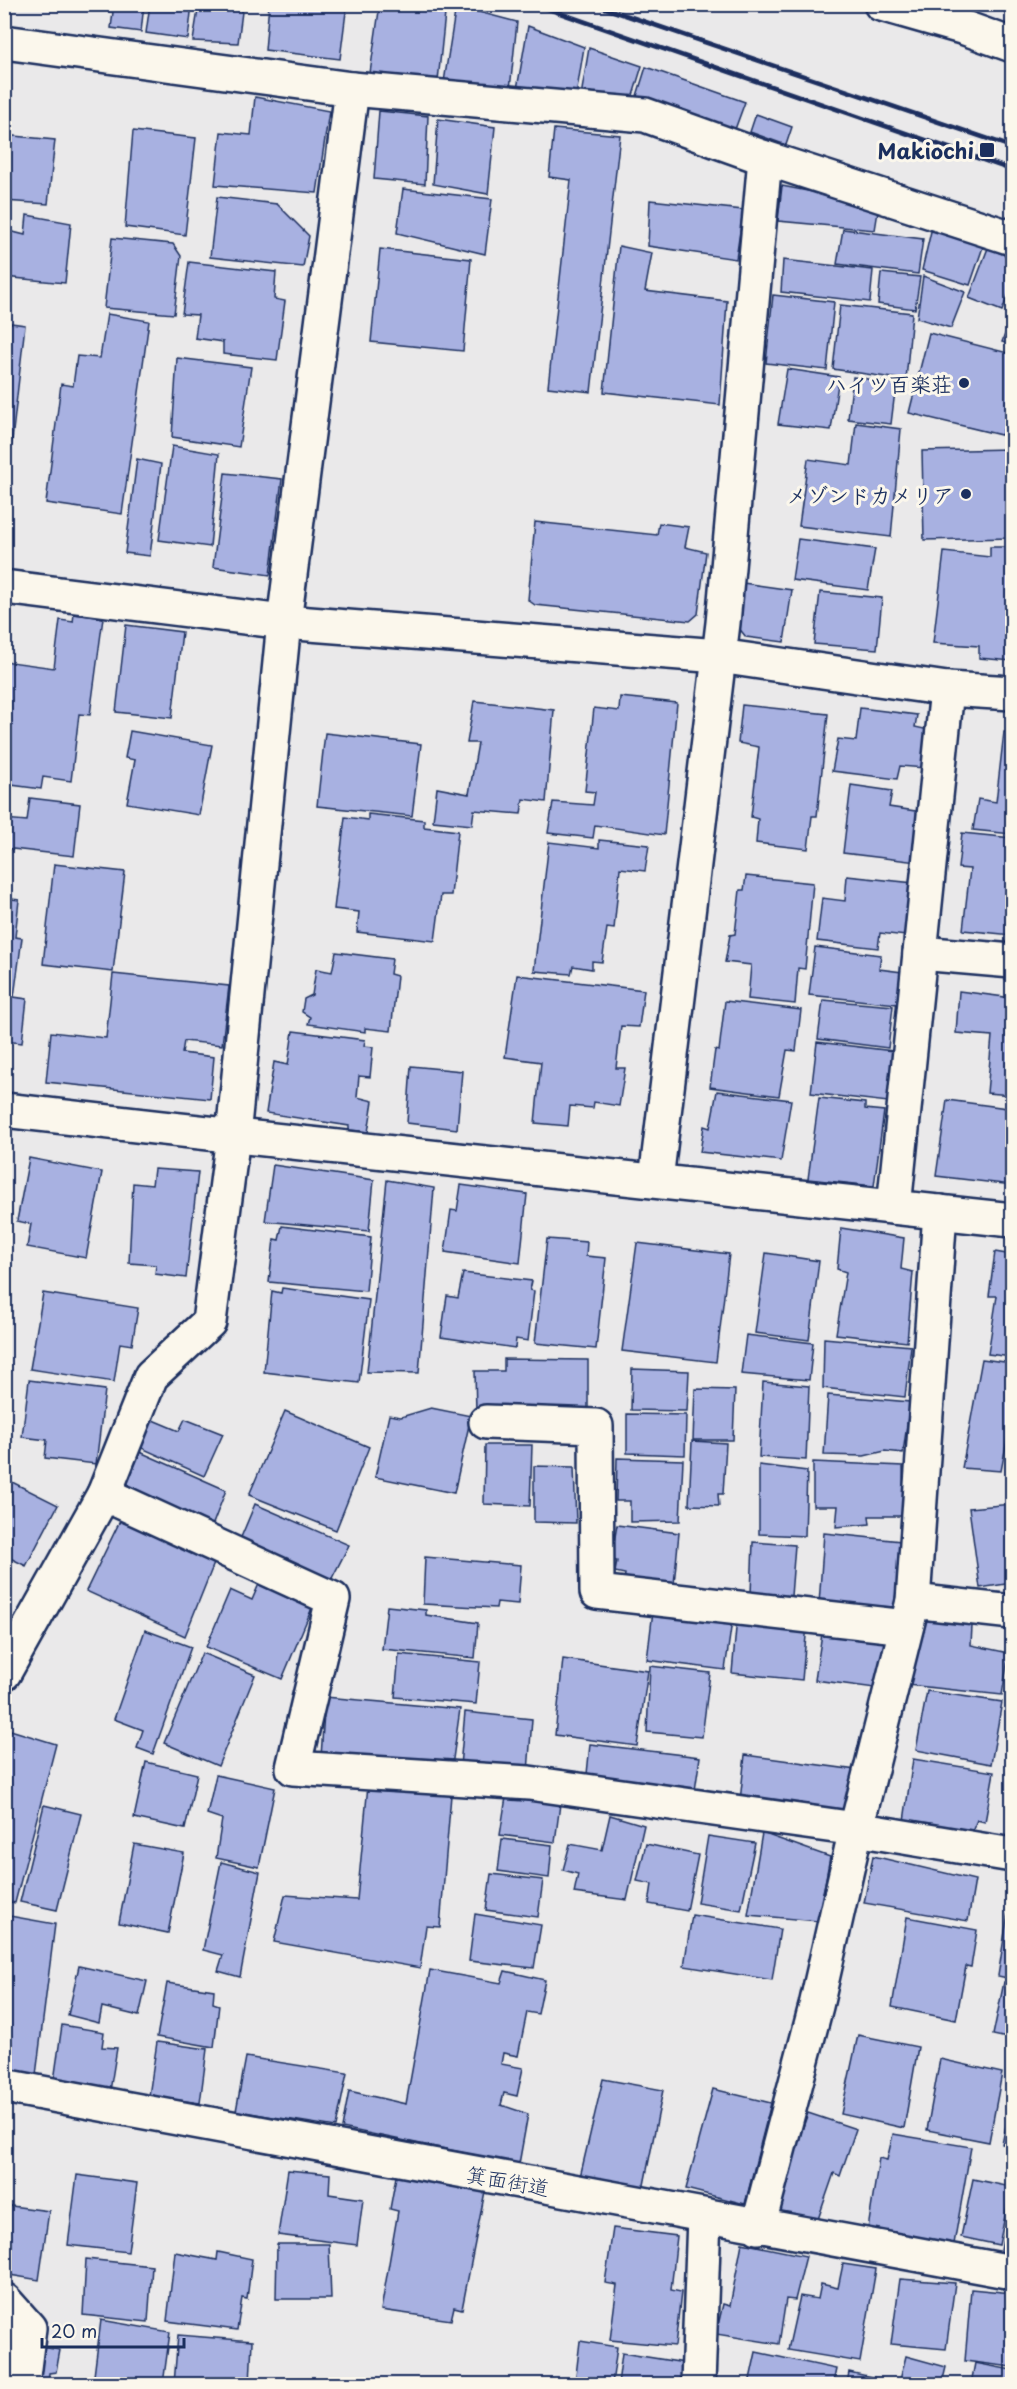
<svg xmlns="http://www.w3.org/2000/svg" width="1017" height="2389" font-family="'Playpen Sans','Klee One',sans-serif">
<rect width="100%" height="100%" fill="#eae9ea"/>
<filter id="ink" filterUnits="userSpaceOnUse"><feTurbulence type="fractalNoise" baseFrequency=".0167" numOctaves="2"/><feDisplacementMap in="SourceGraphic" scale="12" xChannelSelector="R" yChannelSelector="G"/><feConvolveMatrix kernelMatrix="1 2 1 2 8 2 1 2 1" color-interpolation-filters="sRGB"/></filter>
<g filter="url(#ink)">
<!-- building -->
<g fill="#a8b1e1" stroke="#1b2f5e" stroke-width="1.5">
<path d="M85 4H144L141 32 111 28 113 12 84 7Z"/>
<path d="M150 4H192L188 39 146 33Z"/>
<path d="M199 4H243L238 43 193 41Z"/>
<path d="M269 4H347L340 59 265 50Z"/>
<path d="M380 4H446L438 81 370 73Z"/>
<path d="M456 6 517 22 510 89 444 82Z"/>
<path d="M528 26 584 47 576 96 517 89Z"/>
<path d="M589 48 642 66 631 102 581 96Z"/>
<path d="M646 67 745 102 734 132 636 99Z"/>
<path d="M255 97 329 111 317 193 215 185 221 132 251 135Z"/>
<path d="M379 111 428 116 425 184 374 179Z"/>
<path d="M756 114 792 127 786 145 750 132Z"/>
<path d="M438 119 495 127 488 194 433 184Z"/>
<path d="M554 129 620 135 591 392 548 387 571 180 549 177Z"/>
<path d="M133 131 196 138 185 235 125 227Z"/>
<path d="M4 135 55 140 48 204 4 201Z"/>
<path d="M782 186 879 205 875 230 778 221Z"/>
<path d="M403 189 492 199 485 254 397 233Z"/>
<path d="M217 197 277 204 309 236 303 267 210 257Z"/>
<path d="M650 200 743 210 736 259 648 246Z"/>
<path d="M27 215 71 223 65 283 4 277V257L9 231 25 235Z"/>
<path d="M932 227 984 244 970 285 922 270Z"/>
<path d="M843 229 923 239 918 274 837 264Z"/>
<path d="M112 238 173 244 181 256 174 314 104 308Z"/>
<path d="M619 246 652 253 645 291 727 301 720 405 604 392Z"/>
<path d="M988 248 1012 258V285L1002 311 969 298Z"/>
<path d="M380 249 471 259 463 351 371 342Z"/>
<path d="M783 260 873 270 870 302 781 292Z"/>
<path d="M189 262 276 272 274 299 285 301 277 360 223 354V342L195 338 198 315 182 314Z"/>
<path d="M881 273 920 277 915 309 878 304Z"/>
<path d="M923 276 965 292 951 328 917 318Z"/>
<path d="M773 295 834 302 827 370 766 363Z"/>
<path d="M840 305 912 313 906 380 833 369Z"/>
<path d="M107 314 149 321 122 514 46 503 61 384 73 386 77 356 100 358Z"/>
<path d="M1012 316V345L1002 342Z"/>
<path d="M4 322 25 325 11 449 4 448Z"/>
<path d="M929 333 1012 354V431L1004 428 1001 435 909 413Z"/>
<path d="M177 358 251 367 239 447 172 437Z"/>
<path d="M787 369 839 377 831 430 778 424Z"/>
<path d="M853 377 896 383 891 424 848 419Z"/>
<path d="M856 423 901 429 891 537 799 526 808 459 851 465Z"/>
<path d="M172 446 219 454 210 547 159 540Z"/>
<path d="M1009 449 1010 538 924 540 922 451Z"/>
<path d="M137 459 161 464 150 556 125 553Z"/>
<path d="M225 473 282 479 270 575 213 567Z"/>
<path d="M535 522 657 535 659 523 689 527 685 547 706 552 698 614 690 621 535 605 528 600Z"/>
<path d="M798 539 875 549 868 590 792 580Z"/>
<path d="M990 547H1012V661L979 658V646L933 643 944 552 990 557Z"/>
<path d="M743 583 792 590 784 642 746 637 738 627Z"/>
<path d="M820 592 882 598 877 649 814 644Z"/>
<path d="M74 614 103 618 90 715 79 714 71 781 43 777 41 789 4 784V661L54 668 60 620 73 622Z"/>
<path d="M126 625 182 632 172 718 116 712Z"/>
<path d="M620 697 677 703 664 835 595 825 593 838 548 833 553 802 593 805 595 792 585 791 594 708 619 711Z"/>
<path d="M474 701 554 710 546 802 523 799 521 814 474 810 472 825 433 821 437 788 469 794 478 743H467Z"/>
<path d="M742 705 828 714 817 816H812L808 849 756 843 758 819 751 817 759 747 738 743Z"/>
<path d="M860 708 917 715 915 727 929 730 925 768 900 766 897 779 832 771 838 739 856 741Z"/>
<path d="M130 731 212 745 199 815 127 803 135 760 125 758Z"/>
<path d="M1004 732 1012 733V834L973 830 978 799 996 802Z"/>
<path d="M325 733 421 744 412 816 317 806Z"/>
<path d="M851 785 892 791 889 807 922 812 917 862 843 853Z"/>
<path d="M30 798 80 804 74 856 4 848V819L27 821Z"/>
<path d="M368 814 424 820V827L458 831 451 895H441L435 941 357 932 359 912 334 909 345 817 368 820Z"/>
<path d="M962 833 1012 838V935L963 930 970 869 958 868Z"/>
<path d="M599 840 649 845 645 871 620 868 614 929 607 928 602 962 592 961V969L573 966 571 974 534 971 549 842 599 848Z"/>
<path d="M54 864 125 872 113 972 43 964Z"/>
<path d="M746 876 813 883 805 969 798 968 795 1004 748 999 751 965 725 962 730 935 735 934 740 890H744Z"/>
<path d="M847 876 914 883 906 936 880 933 878 948 817 941 822 898 845 901Z"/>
<path d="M4 898 19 900 15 937 22 938 14 997 27 999 22 1043 4 1041Z"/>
<path d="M815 947 881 955 879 969 910 973 907 1005 809 995Z"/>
<path d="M336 952 392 959 390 974 397 976 391 1031 365 1028V1032L308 1024 310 1017 302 1012 304 999 312 995 316 969 332 972Z"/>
<path d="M113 974 229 986 222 1045 184 1041 182 1053 214 1057 210 1099 46 1082 51 1032 106 1038Z"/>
<path d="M517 975 644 990 639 1027 621 1026 616 1068H625L619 1106 594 1102 593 1108 570 1106 568 1126 535 1123 541 1062 505 1057Z"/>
<path d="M959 991 1012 998V1095L987 1093 992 1036 956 1033Z"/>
<path d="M823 1000 893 1006 888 1048 818 1039Z"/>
<path d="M725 1001 801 1010 796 1051 787 1050 779 1096 710 1087 715 1050 719 1051Z"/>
<path d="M293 1031 365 1040 364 1046 373 1047 370 1077 359 1076 357 1097 373 1101 368 1132 349 1130V1126L266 1113 274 1062 288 1065Z"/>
<path d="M817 1042 893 1051 888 1102 811 1093Z"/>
<path d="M411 1066 462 1071 457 1129 407 1123Z"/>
<path d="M717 1091 791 1100 781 1161 700 1152 704 1126 710 1128Z"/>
<path d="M819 1098 865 1103V1109L884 1111 874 1186 808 1179Z"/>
<path d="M947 1100 1007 1108 1006 1115H1012V1185L936 1176Z"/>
<path d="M29 1158 102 1172 86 1258 27 1247 31 1224 17 1221Z"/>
<path d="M273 1165 374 1180 369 1231 265 1221Z"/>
<path d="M154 1169 198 1172 186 1278 155 1274 156 1265 129 1263 133 1183 152 1185Z"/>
<path d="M387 1180 434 1188 419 1373 367 1372Z"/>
<path d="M461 1185 527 1194 520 1263 445 1252 451 1210 457 1211Z"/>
<path d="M282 1226 371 1237 366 1291 269 1282 274 1239 279 1240Z"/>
<path d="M841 1228 904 1238 901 1269 913 1272 907 1342 836 1334 846 1272 837 1269Z"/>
<path d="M547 1239 587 1242 586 1256 606 1258 596 1349 535 1343Z"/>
<path d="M637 1243 729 1254 716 1362 622 1351Z"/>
<path d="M995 1252 1012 1255V1357L988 1354 997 1296H989Z"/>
<path d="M766 1253 819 1261 809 1340 755 1333Z"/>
<path d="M463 1273 532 1281 530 1290 534 1291 528 1341 516 1339 515 1348 441 1337 447 1296 458 1298Z"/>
<path d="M282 1288 369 1300 359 1383 264 1372 272 1291 281 1293Z"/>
<path d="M43 1293 138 1308 132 1345 120 1343 114 1382 30 1369Z"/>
<path d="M746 1335 813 1343 809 1380 741 1374Z"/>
<path d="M824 1338 911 1346 905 1397 823 1388Z"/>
<path d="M504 1359 588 1360V1411H476L475 1371H504Z"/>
<path d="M982 1359 1012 1363V1415L1001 1471 962 1468Z"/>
<path d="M632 1369 689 1371 687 1411 631 1410Z"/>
<path d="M29 1380 105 1390 96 1464 45 1458 47 1440 22 1437Z"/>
<path d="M763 1382 809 1386 806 1460 759 1457Z"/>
<path d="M695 1389 735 1390 733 1440H693Z"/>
<path d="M828 1395 910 1402 903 1453 885 1451 864 1456 824 1455Z"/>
<path d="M431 1408 471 1416 454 1493 375 1477 389 1415 401 1417Z"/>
<path d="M285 1411 369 1447 336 1530 249 1495Z"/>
<path d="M627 1414 686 1415 685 1455 627 1453Z"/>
<path d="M148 1418 179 1431 185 1419 223 1434 204 1476 135 1445Z"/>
<path d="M692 1441 726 1443 723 1494H718L719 1506 689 1505Z"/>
<path d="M485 1445H532L530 1506 484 1504Z"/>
<path d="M140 1452 226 1490 211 1529 128 1492V1480Z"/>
<path d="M617 1458 683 1460 680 1521 630 1522V1501H616Z"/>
<path d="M813 1462 903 1466 904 1516H869L870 1524 836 1527 838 1506H813Z"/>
<path d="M759 1465 807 1471 805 1536 759 1534Z"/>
<path d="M534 1466 574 1467 576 1523 534 1522Z"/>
<path d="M4 1478 58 1505 26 1566 4 1555Z"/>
<path d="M255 1504 349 1545 331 1580 239 1542Z"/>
<path d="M1012 1504V1583L980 1588 969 1508Z"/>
<path d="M120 1521 215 1561 185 1636 86 1591Z"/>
<path d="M617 1525 679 1533 674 1584 624 1581 625 1574 615 1572 617 1561 611 1560Z"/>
<path d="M824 1533 901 1541 896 1607 819 1604Z"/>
<path d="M753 1542 795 1545 791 1596 751 1594Z"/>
<path d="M425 1557 521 1565 518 1604 497 1602 496 1608 423 1604Z"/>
<path d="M259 1584 312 1608 282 1679 206 1647 230 1590 252 1600Z"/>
<path d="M387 1606 426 1610V1615L478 1623 475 1658 382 1649Z"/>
<path d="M653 1611 732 1621 725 1670 647 1660Z"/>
<path d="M922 1615 972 1626 971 1645 1009 1653 1002 1695 908 1685Z"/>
<path d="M737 1617 807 1625 802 1680 732 1673Z"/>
<path d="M823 1627 887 1635 875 1688 815 1680Z"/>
<path d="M145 1630 191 1647 153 1754 137 1748 143 1730 114 1719Z"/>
<path d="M202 1653 255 1675 218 1766 164 1743Z"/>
<path d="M399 1654 480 1662 476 1704 395 1697Z"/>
<path d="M563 1659 648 1671 637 1746 555 1735Z"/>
<path d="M650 1666 710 1673 702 1737 647 1732Z"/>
<path d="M927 1691 1002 1702 991 1764 916 1750Z"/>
<path d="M325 1697 460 1709 451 1773 321 1757Z"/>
<path d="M465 1712 532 1719 528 1772 460 1766Z"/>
<path d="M4 1728 56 1744 15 1903 4 1901Z"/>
<path d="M590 1744 700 1757 694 1797 586 1784Z"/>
<path d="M745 1755 856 1770 850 1813 740 1801Z"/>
<path d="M913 1759 994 1772 985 1822 977 1820 971 1834 904 1821Z"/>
<path d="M146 1762 197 1774 185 1829 134 1818Z"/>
<path d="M216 1775 275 1788 259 1867 216 1858 222 1819 207 1814Z"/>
<path d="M368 1785 451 1795 440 1927 426 1926 420 1968 274 1942 285 1895 357 1900Z"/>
<path d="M506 1797 560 1804 555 1842 500 1835Z"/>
<path d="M44 1805 81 1814 57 1910 20 1902Z"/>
<path d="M610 1815 644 1825 627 1900 574 1893 578 1874 563 1870 570 1844 602 1850Z"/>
<path d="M762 1833 830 1857 818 1921 748 1915Z"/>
<path d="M708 1836 755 1843 741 1910 697 1903Z"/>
<path d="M502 1839 552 1845 549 1878 498 1871Z"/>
<path d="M134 1844 184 1853 168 1933 119 1923Z"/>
<path d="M646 1844 698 1855 687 1911 649 1904 652 1884 637 1881Z"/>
<path d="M873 1856 975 1880 968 1921 864 1903Z"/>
<path d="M221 1862 260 1872 240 1977 218 1971 223 1955 203 1950Z"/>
<path d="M491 1874 543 1880 538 1917 486 1910Z"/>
<path d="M1012 1887V1979L998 1976Z"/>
<path d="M475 1914 541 1925 534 1968 469 1961Z"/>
<path d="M4 1915 55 1924 35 2083 4 2079Z"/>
<path d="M692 1915 780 1929 772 1980 684 1966Z"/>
<path d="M907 1917 977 1930 971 1967 966 1966 956 2020 892 2007Z"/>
<path d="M79 1966 147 1981 139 2016 102 2007 99 2023 68 2015Z"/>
<path d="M430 1970 501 1983 505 1971 545 1980 538 2014 527 2012 518 2056 503 2053 501 2064 523 2068 517 2096 504 2093 501 2105 528 2114 519 2164 342 2128 349 2091 406 2104Z"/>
<path d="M1004 1982 1012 1984V2039L993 2035Z"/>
<path d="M167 1983 214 1990 213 2003 219 2005 214 2047 157 2037Z"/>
<path d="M62 2025 104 2032 102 2047 117 2048 109 2097 53 2088Z"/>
<path d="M858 2035 918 2047 904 2128 841 2114Z"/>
<path d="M157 2042 207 2049 200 2103 149 2096Z"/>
<path d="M246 2057 347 2073 336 2127 236 2111Z"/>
<path d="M940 2059 1002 2073 989 2142 927 2130Z"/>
<path d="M603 2079 663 2090 643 2190 580 2177Z"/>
<path d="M713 2089 771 2103 745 2204 686 2189Z"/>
<path d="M1012 2098V2146L1002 2144Z"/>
<path d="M808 2113 856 2129 840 2176 834 2173 816 2225 774 2210Z"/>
<path d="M893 2134 971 2147 954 2244 868 2229 879 2158 887 2160Z"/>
<path d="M288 2170 330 2174 329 2194 363 2199 357 2245 278 2235Z"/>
<path d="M397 2171 486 2186 462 2309 454 2307 451 2320 381 2310 398 2211 390 2209Z"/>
<path d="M77 2175 137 2183 128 2252 68 2245Z"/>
<path d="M973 2179 1011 2187 999 2245 961 2237Z"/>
<path d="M1012 2189V2257L1000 2256Z"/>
<path d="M4 2205 49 2211 39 2280 4 2274Z"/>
<path d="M613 2228 677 2236 671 2290 681 2292 675 2346 610 2340 617 2285 605 2283Z"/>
<path d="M742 2243 806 2256 795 2300 786 2299 779 2344 716 2334 723 2304 730 2306Z"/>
<path d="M277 2244H329L331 2299H276Z"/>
<path d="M175 2252 217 2260 218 2252 252 2259 247 2299 242 2298 237 2330 167 2321Z"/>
<path d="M86 2259 152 2266 148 2322 83 2315Z"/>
<path d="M843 2264 876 2269 860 2362 788 2350 800 2296 818 2299 821 2284 838 2288Z"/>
<path d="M900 2279 955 2283 946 2349 891 2344Z"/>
<path d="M971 2289 1012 2293V2367L965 2361Z"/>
<path d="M101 2320 170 2332 163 2384H93Z"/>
<path d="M178 2335 252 2341 250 2384H174Z"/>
<path d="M580 2341 617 2347 612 2384H575Z"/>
<path d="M35 2346 60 2350 56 2372 49 2373 48 2384H29Z"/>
<path d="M756 2352 836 2369 833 2384H749Z"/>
<path d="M622 2353 691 2364 690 2384H618Z"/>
<path d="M906 2356 946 2367 942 2384H916L900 2380Z"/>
<path d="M975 2363 1012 2370V2384H971Z"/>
<path d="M849 2372 899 2383V2384H847Z"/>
</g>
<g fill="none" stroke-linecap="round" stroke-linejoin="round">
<!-- street casing -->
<g stroke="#1b2f5e" stroke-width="38">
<g id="street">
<path d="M4 42 352 89 645 115 765 158 1012 238"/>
<path d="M4 587 284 622 719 656 947 689 1012 693"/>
<path d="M920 953 1012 961"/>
<path d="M4 1110C340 1149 677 1181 1012 1220"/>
<path d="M656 1180 723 623 765 158"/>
<path d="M894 1207 947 689"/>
<path d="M486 1422 596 1426 597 1592 906 1627"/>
<path d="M104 1494 333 1599 293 1768 529 1783 856 1829 1012 1855"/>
<path d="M913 1601 1012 1612"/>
<path d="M4 1673 104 1494 151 1376 209 1322 233 1136 284 622 352 89"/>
<path d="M4 2086 1012 2272"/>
<path d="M758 2227 816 2006 856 1829 913 1601 940 1212"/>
<path d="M4 2300 29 2328 22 2384"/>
<path d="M698 2384 704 2217"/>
</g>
</g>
<!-- secondary casing -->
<g stroke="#1b2f5e" stroke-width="38">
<path id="secondary" d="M881 4 965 28 1012 45"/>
</g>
<!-- street -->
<use href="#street" stroke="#fbf7ec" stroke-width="33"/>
<!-- secondary -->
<use href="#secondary" stroke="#fbf7ec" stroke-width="33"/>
<!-- rail -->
<g stroke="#1b2f5e" stroke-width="4.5">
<path d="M534 4 1012 170"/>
<path d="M593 4 1012 147"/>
</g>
</g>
</g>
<!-- markers -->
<g fill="#1b2f5e" stroke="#fbf7ec" stroke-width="2">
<rect x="979" y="142" width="16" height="16" rx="3"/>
<circle cx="964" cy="383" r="6"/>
<circle cx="966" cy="494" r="6"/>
</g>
<g text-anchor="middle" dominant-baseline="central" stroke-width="6" stroke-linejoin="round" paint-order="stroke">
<!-- poi labels -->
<g font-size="21" font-weight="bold" fill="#1b2f5e" stroke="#fbf7ec" text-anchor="end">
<text x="974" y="150">Makiochi</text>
<text x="952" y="383">ハイツ百楽荘</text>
<text x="954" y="494">メゾンドカメリア</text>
</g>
<!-- street labels -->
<g font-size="21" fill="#1b2f5e" stroke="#fbf7ec">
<text transform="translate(508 2180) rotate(10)">箕面街道</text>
</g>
</g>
<!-- margin -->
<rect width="1017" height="2389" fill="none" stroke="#fbf7ec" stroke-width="24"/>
<rect x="12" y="12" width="993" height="2365" fill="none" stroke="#1b2f5e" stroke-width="2" filter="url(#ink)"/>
<!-- scale -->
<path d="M42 2338v9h142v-9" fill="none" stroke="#1b2f5e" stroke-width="3"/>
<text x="51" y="2338" font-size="18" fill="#1b2f5e" stroke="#fbf7ec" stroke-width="4.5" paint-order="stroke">20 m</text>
</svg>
